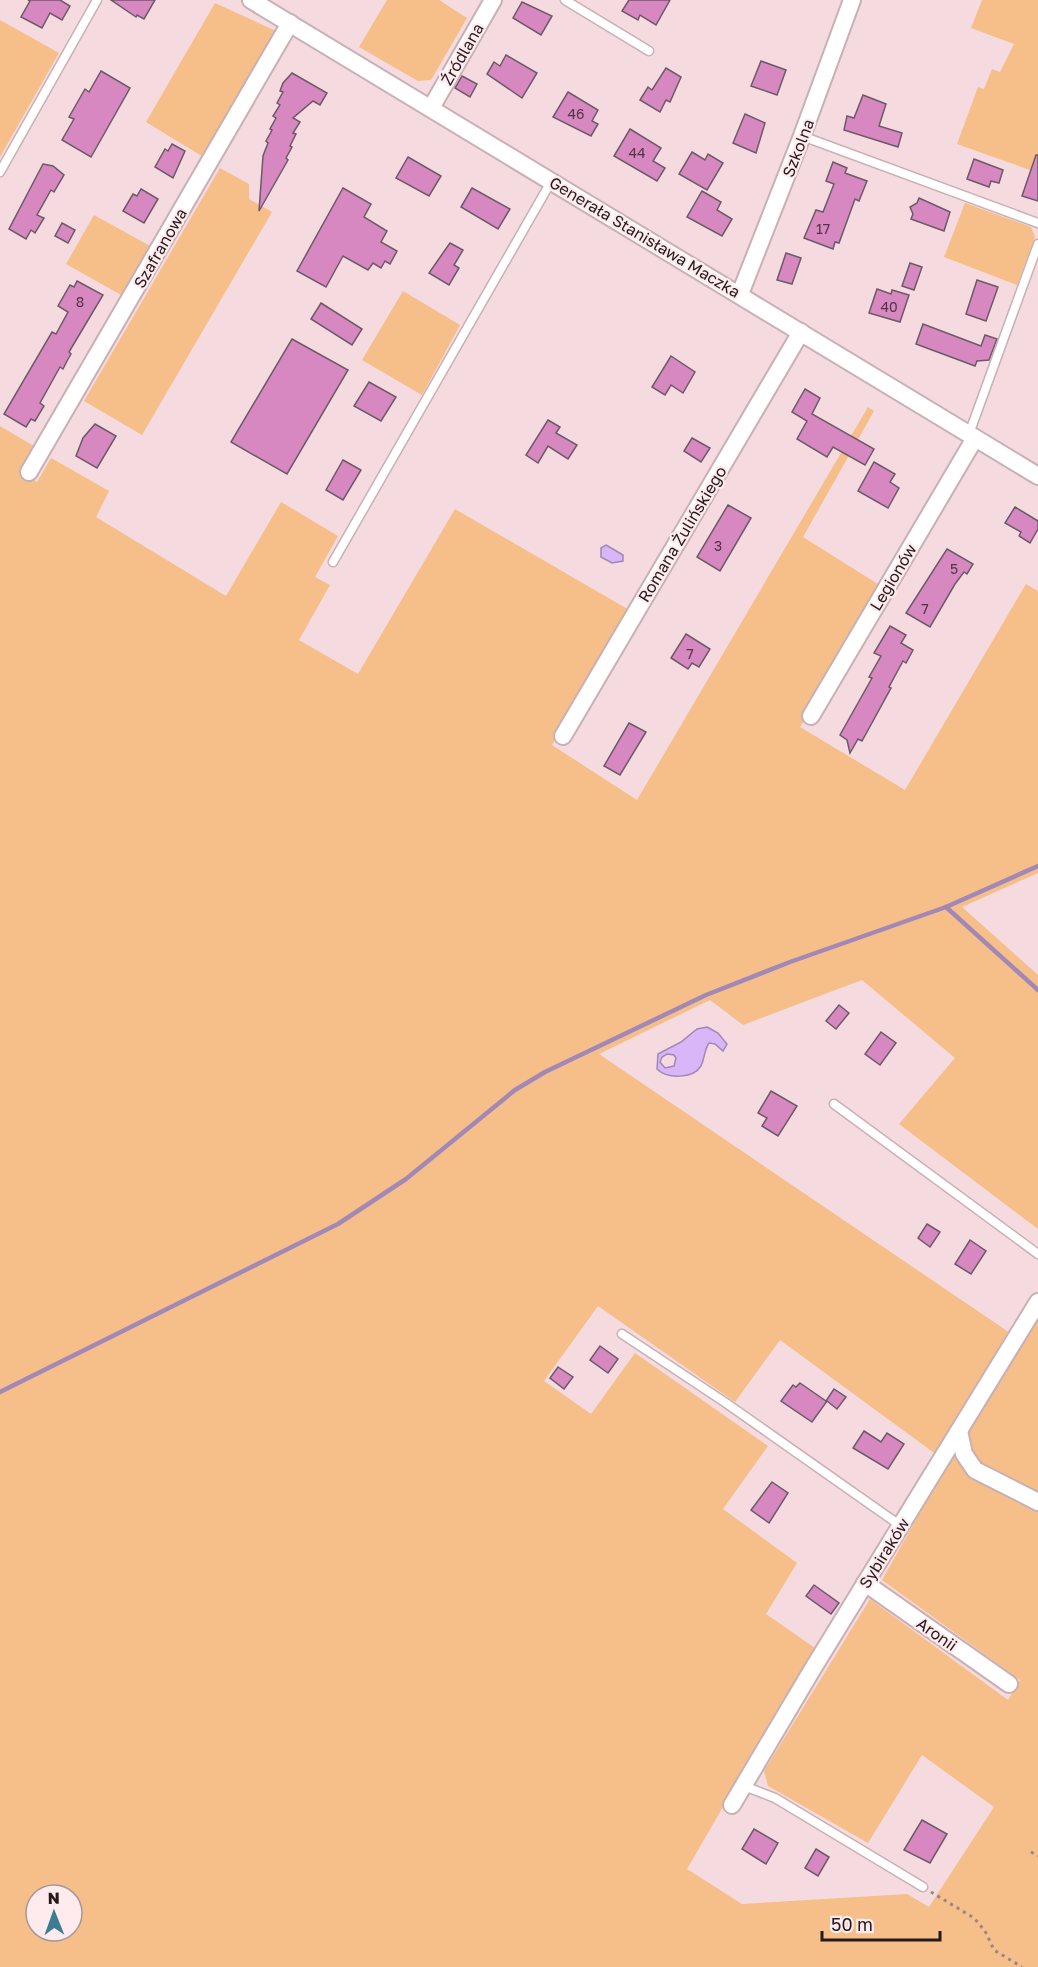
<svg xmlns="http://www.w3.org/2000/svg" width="1038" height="1967" font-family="'Golos Text',sans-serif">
<rect width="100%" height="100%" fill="#f5dbdf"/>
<!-- green -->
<g fill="#f6be88" fill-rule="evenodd">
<path d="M387 0H439L467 18 431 80 418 81 359 47Z"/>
<path d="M982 0H1038V173L957 144 978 87 984 89 992 69 1000 72 1014 44 971 28Z"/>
<path d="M215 3 276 31 205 158 146 122Z"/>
<path d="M0 20 59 53 0 157Z"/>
<path d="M220 168 249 184V199L272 212 142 435 84 401Z"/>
<path d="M965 203 1031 227 1035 237 1017 285 944 257Z"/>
<path d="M94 215 152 247 123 296 66 264Z"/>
<path d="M403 291 460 325 422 395 362 360Z"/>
<path d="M868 407 874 411 803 537 881 586 800 727 905 790 1026 584 1038 591V873L962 907 1038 975V1229L899 1124 955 1058 862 980 743 1025 710 1000 599 1054 1013 1335 937 1455 780 1340 735 1402 598 1306 544 1381 591 1414 635 1353 768 1446 723 1509 797 1563 766 1614 815 1648 687 1869 742 1904 907 1894 929 1907 994 1807 922 1755 868 1843 768 1786 764 1771 870 1599 1008 1700 1020 1680 882 1580 958 1445 965 1472 1038 1509V1967H0V426L37 448 22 472 37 482 51 458 109 491 96 517 226 596 281 502 338 536 315 577 330 585 299 640 358 674 455 509 631 611 552 745 637 800ZM36 1895H72V1931H36Z"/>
<path d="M1038 1317V1495L978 1465 970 1454 965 1429Z"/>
</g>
<!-- water -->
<g fill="#d8b6f7" stroke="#a288b6" stroke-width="1.5" fill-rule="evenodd">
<path d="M606 545 623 555V561L612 563 601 557V548Z"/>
<path d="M707 1027 718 1033 727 1044 723 1051 715 1044 709 1043C704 1050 705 1058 701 1066 693 1079 667 1079 657 1069L658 1054 681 1042 697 1029ZM667 1054 674 1055 676 1058 674 1066 665 1068 660 1062 662 1057Z"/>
</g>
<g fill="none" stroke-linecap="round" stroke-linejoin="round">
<!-- stream -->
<g stroke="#a288b6" stroke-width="4.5">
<path d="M946 907 1038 990"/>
<path d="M0 1392 338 1224 406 1179 515 1090 545 1072 706 995 790 962 946 907 1038 866"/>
</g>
</g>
<!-- building -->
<g fill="#d788c1" stroke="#6c5a67" stroke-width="1.5">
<path d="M28 0H60L70 6 62 20 50 13 42 28 21 17 30 1Z"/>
<path d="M111 0H155L144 19 137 15 136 17Z"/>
<path d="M629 0H670L656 25 640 15 638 20 622 11Z"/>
<path d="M522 2 552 16 541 35 513 18Z"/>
<path d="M506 55 537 73 522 98 487 74 494 62 500 66Z"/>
<path d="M761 61 786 70 777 95 751 86Z"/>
<path d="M666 68 681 77 670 102 666 100 660 112 640 100 648 87 652 90Z"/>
<path d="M101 71 130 88 91 157 62 140 74 119 69 117 85 89 89 92Z"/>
<path d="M292 73 327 93 320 105 313 101 293 118 300 122 293 133 296 134 290 146 292 147 286 158 288 160 259 211 263 156 268 143 266 141 272 130 270 129 276 118 273 116 280 105 277 103 283 92 280 91 283 83Z"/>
<path d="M462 76 477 84 470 97 455 88Z"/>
<path d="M568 92 598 110 592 121 598 124 591 136 553 117Z"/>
<path d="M863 95 886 104 879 126 902 133 898 147 844 130 847 116 854 118Z"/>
<path d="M745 114 765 123 756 153 733 143Z"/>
<path d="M630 129 661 148 653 161 665 168 657 181 614 156Z"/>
<path d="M172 144 185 151 173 178 155 167 165 149 168 151Z"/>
<path d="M692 152 705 160 708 154 723 163 707 190 679 174Z"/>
<path d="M1036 155H1038V201L1022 196Z"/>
<path d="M408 157 441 176 429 196 396 178Z"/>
<path d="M974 159 1003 170 999 183 991 181 989 187 967 179Z"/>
<path d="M833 162 847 168 845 173 867 181 859 201 855 199 839 243 835 242 833 249 804 238 816 210 823 212 834 184 826 181Z"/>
<path d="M43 164 53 166 64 175 54 192 51 190 37 215 44 218 35 233 31 230 26 239 9 229Z"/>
<path d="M343 188 371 204 364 217 387 231 381 242 397 251 390 264 385 261 381 268 373 263 368 270 343 256 326 287 297 271Z"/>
<path d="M472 188 510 209 498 229 461 207Z"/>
<path d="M141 189 158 199 144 223 123 211 133 194 137 196Z"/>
<path d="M702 191 721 202 717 210 732 219 722 236 687 217Z"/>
<path d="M919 198 950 212 944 231 911 219 913 214 910 207 917 203Z"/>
<path d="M62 223 75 230 68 243 55 236Z"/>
<path d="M450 243 463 250 454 265 459 268 449 285 429 273Z"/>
<path d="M786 253 801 258 792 284 777 280Z"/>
<path d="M910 263 922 267 914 290 902 286Z"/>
<path d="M977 280 998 287 986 321 966 314Z"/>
<path d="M77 281 103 295 69 352 71 354 67 361 63 369 60 367 40 403 44 406 35 421 31 419 26 427 4 414 52 332 56 334 68 312 58 306 70 285 74 287Z"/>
<path d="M877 289 891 294 892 290 909 295 900 322 869 313Z"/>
<path d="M321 303 362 329 352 345 311 319Z"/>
<path d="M923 324 981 346 985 335 997 339 989 360 977 361 975 366 916 344Z"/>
<path d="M292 339 348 370 287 474 231 442Z"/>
<path d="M671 356 695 372 683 393 671 385 665 395 652 387Z"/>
<path d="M369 382 396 397 381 421 354 406Z"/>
<path d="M805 389 820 398 812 414 874 449 865 465 833 447 827 457 797 439 807 421 792 412Z"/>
<path d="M548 420 560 427 556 433 577 445 568 459 548 446 538 463 526 455Z"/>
<path d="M95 424 116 436 97 468 76 456 83 438Z"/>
<path d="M692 438 710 448 701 462 684 451Z"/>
<path d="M343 460 361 470 343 500 326 490Z"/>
<path d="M874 462 895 474 890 482 899 488 888 508 858 491Z"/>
<path d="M728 505 751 518 720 571 697 557Z"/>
<path d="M1015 507 1038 521V529L1030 543 1019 536 1021 532 1005 523Z"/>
<path d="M947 549 973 564 967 574 964 572 955 584 930 627 906 613Z"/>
<path d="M890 626 906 635 901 643 913 650 906 663 903 661 889 687 891 688 862 741 858 739 850 753 847 740 840 735 872 678 869 677 881 656 874 653Z"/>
<path d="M686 634 710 649 699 667 692 663 688 669 671 658Z"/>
<path d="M629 723 646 732 620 775 604 766Z"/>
<path d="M839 1005 849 1013 836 1029 826 1021Z"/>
<path d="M881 1032 896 1043 880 1065 865 1054Z"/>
<path d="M771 1091 797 1106 778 1136 762 1126 767 1118 758 1113Z"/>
<path d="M927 1224 940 1232 930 1247 918 1238Z"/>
<path d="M970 1240 986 1251 971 1274 955 1264Z"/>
<path d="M600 1346 618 1359 608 1373 590 1360Z"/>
<path d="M558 1367 573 1377 564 1389 550 1378Z"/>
<path d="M800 1383 826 1401 834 1389 846 1397 837 1409 827 1401 812 1422 781 1401 793 1385 796 1387Z"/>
<path d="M864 1431 881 1442 887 1433 904 1444 888 1469 853 1448Z"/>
<path d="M772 1482 788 1493 769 1523 751 1510Z"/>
<path d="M814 1585 839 1603 831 1614 806 1596Z"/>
<path d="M922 1820 947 1834 930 1863 904 1850Z"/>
<path d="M754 1829 778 1843 766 1864 742 1849Z"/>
<path d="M816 1849 829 1857 818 1876 805 1868Z"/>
</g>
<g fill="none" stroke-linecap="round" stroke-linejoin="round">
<!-- service casing -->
<g stroke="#c9b0b4" stroke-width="11">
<g id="service">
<path d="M565 0 649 51"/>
<path d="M802 136 1038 223"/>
<path d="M0 172 97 0"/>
<path d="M969 434 1038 244"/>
<path d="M333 562 552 180"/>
<path d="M834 1104 1038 1254"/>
<path d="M622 1334 726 1403 901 1526"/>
<path d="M744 1786 775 1798 923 1887"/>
</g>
</g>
<!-- minor casing -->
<g stroke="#c9b0b4" stroke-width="20">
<g id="minor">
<path d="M251 0 1038 476"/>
<path d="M431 108 493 0"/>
<path d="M740 294 802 136 852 0"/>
<path d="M29 472 290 23"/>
<path d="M811 716 975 438"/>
<path d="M563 736 801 332"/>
<path d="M959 1431 964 1454 975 1470 1038 1502"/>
<path d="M865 1583 1009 1684"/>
<path d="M732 1805 812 1670 1038 1302"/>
</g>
</g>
<!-- path -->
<g stroke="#988689" stroke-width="3" stroke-dasharray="3 4.5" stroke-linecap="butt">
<path d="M1031 1852 1038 1856"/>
<path d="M931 1892 974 1918 985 1931 994 1950 1022 1967"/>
</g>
<!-- service -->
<use href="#service" stroke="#fff" stroke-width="8"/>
<!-- minor -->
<use href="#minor" stroke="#fff" stroke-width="16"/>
</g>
<g text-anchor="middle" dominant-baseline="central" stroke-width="4.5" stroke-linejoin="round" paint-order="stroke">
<!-- number labels -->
<g font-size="14" fill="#513646">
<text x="576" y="113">46</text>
<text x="637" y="152">44</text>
<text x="823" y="228">17</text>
<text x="80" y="301">8</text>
<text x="889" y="306">40</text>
<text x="718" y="545">3</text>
<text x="954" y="568">5</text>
<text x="925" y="608">7</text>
<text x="690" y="653">7</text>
</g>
<!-- street labels -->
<g font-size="16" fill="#241b1d" stroke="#ffeaed">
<text transform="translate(462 54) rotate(-60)">Źródlana</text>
<text transform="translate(798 148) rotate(-69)">Szkolna</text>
<text transform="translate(645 237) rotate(31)">Generała Stanisława Maczka</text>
<text transform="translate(160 248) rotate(-60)">Szafranowa</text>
<text transform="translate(682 534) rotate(-59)">Romana Żulińskiego</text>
<text transform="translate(893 577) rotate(-59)">Legionów</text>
<text transform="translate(884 1553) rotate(-58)">Sybiraków</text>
<text transform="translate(937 1634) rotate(35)">Aronii</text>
</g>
</g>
<!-- north arrow -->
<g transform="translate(54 1913) rotate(359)"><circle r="28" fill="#ffeaed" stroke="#a7979a" stroke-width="1.5"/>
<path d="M0-4.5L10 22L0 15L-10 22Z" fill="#3d7d91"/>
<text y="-9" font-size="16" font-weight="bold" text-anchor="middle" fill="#241b1d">N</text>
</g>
<!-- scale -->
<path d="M822 1931v9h118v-9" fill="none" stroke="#241b1d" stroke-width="3"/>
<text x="831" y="1931" font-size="18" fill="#241b1d" stroke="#ffeaed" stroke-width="4.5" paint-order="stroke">50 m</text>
</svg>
